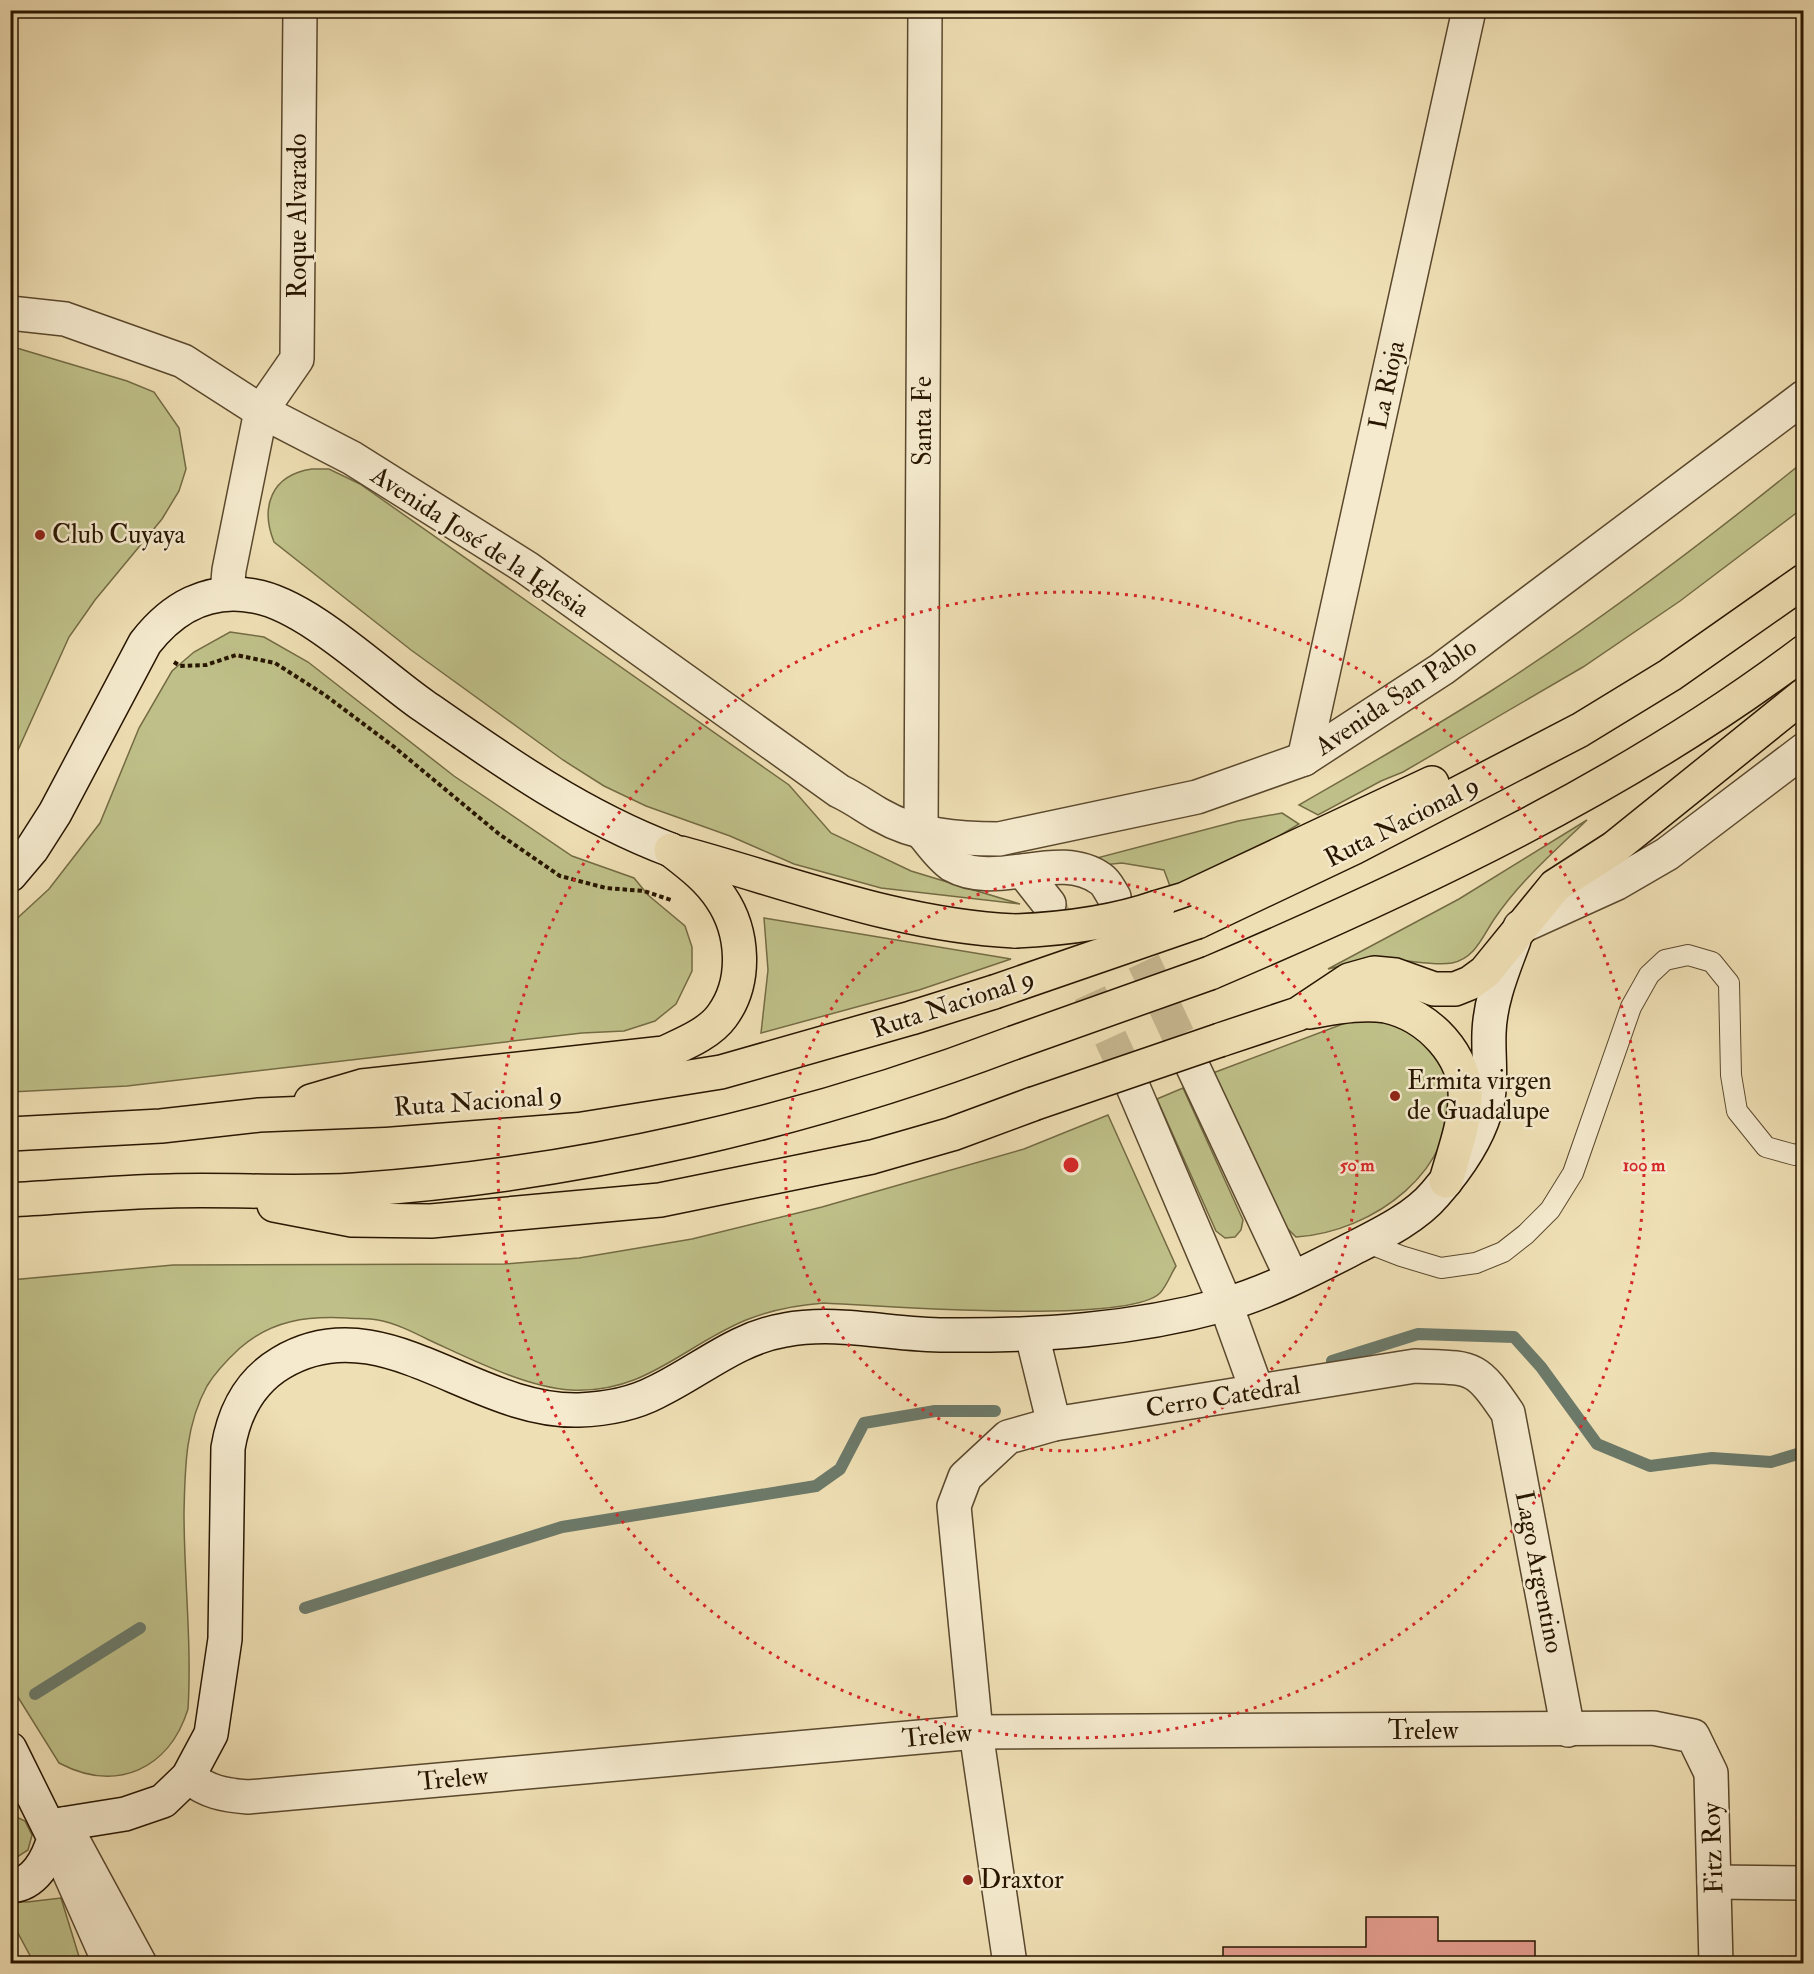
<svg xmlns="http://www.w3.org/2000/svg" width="1814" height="1974" font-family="'IM FELL Double Pica',serif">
<rect width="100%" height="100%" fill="#efdfb4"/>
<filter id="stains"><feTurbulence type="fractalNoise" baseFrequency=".00333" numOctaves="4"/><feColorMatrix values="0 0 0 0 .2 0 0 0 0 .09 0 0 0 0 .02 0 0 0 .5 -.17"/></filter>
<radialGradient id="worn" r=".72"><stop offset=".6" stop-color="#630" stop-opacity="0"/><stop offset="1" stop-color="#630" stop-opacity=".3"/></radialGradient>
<!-- green -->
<g fill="#bfc089" stroke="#746b44" stroke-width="1.5">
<path d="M10 346 127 381 154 392 179 428 186 469 179 491 162 519 95 600 69 637 14 759 11 773Z"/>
<path d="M1803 462V508L1680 601 1583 667 1403 772 1381 781 1318 815 1299 805C1363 768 1428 731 1491 691 1600 621 1703 543 1803 462Z"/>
<path d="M312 469H329L360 484 789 785 831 833 911 871 1020 904 881 888 794 864 730 836 646 806 604 786 563 760 411 650 274 542C260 507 271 475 312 469Z"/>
<path d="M230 632 264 637 308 662 454 776 572 856 634 878 648 895 685 926 692 947V971L676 1004 655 1021 624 1031 582 1033 127 1086 11 1092V924L49 889 100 823 139 728 172 671 194 652Z"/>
<path d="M1282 813 1299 824 1242 858 1171 889 1164 870 1122 863 1093 866V859L1238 821Z"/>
<path d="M1587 820C1555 851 1520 881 1495 918 1483 935 1476 958 1452 963 1433 966 1411 960 1392 960 1370 959 1349 964 1328 969L1459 899Z"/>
<path d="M764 918 1011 959 919 990 761 1033 768 970Z"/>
<path d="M1356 1019H1382L1427 1034C1434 1049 1446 1068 1449 1084 1460 1170 1373 1232 1296 1237L1283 1224 1213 1073Z"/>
<path d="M1183 1088 1243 1220 1241 1230 1235 1237 1225 1238 1216 1231 1157 1099Z"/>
<path d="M1108 1115 1176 1266C1171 1274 1166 1287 1160 1293 1128 1325 877 1306 824 1303 797 1305 771 1310 746 1320 683 1346 645 1394 571 1390 525 1387 471 1359 429 1340 413 1332 395 1323 378 1320 368 1318 357 1319 347 1318 307 1316 272 1320 240 1348 227 1360 216 1371 207 1386 185 1426 185 1469 184 1513 184 1578 192 1644 188 1709 169 1770 116 1793 59 1763L11 1686V1280L173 1265 504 1264 579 1258 692 1239 822 1207 1024 1149Z"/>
<path d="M10 1814 25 1821 32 1835 28 1850 11 1861Z"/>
<path d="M61 1898 81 1963H34L11 1920 10 1901 27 1902Z"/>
</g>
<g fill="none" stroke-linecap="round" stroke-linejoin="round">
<!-- stream -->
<g stroke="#6c7a6a" stroke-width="12">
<path d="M1332 1361 1418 1334 1514 1337 1541 1367 1597 1444 1650 1466 1712 1458 1771 1462 1804 1452"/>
<path d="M305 1608 562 1527 816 1486 840 1469 864 1423 935 1411H995"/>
<path d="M35 1694 140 1628"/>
</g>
</g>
<!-- building -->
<path fill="#e59e90" stroke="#281600" stroke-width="1.5" d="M1366 1917H1438V1941H1535V1964H1223V1947H1366Z"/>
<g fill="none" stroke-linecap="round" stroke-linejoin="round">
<!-- tertiary-tunnel -->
<g stroke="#c7b790" stroke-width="33" stroke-dasharray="33 16" stroke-linecap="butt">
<path d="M1049 904 1133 1087"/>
<path d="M1123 917 1192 1065"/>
</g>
<!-- service casing -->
<g stroke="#5a482d" stroke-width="22">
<path id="service" d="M1365 1242 1401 1256 1441 1268 1476 1263 1503 1252 1526 1234 1550 1210 1573 1173 1631 1007 1649 975 1665 960 1688 955 1712 962 1729 983 1731 1075 1737 1111 1766 1147 1795 1155 1804 1152"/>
</g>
<!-- minor casing -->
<g stroke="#5a482d" stroke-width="36">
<g id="minor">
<path d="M227 593 229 570 261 411 297 359 300 10"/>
<path d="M1304 759 1469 10"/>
<path d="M921 831 925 10"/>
<path d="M1226 1305 1257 1391"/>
<path d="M1032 1335 1054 1424"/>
<path d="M188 1777C208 1792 223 1795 248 1797L976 1732 1653 1728 1693 1736 1711 1773 1716 1964"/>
<path d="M64 1824 140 1964"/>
<path d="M1714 1882 1804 1883"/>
<path d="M1010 1964 976 1732 954 1506 965 1477 1008 1437 1054 1424 1415 1366C1473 1368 1475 1364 1508 1413L1568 1730"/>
</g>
</g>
<!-- tertiary casing -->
<g stroke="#5a482d" stroke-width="36">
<g id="tertiary">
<path d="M10 313 65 319 183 361 261 411 352 458 527 568 839 791C854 798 866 807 880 815 916 836 959 839 999 839L1197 797 1304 759 1442 669 1804 397"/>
<path d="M921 831C930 842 940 857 952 865 998 891 1058 848 1101 879 1107 883 1110 891 1114 897"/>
<path d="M1023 871 1049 904"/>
<path d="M1520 927 1617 883 1667 854 1804 750"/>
<path d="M1192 1065 1292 1278"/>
<path d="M1133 1087 1226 1305"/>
<path d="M54 1838 110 1964"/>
</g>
</g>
<!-- secondary casing -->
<g stroke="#281600" stroke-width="36">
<g id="secondary">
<path d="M10 875 32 849 55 813 145 643C172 608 208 587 254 596 308 605 379 675 424 706 503 761 581 816 671 850"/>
<path d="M10 1749 54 1838C48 1859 35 1885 10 1886"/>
<path d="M50 1826 125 1814 163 1801 188 1777 211 1734 225 1639 228 1448C234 1412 249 1382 281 1363 381 1303 473 1413 579 1410 605 1409 633 1404 656 1392 700 1371 736 1338 785 1330 838 1320 892 1335 945 1335 1039 1336 1132 1330 1223 1305 1266 1293 1309 1271 1348 1251 1377 1236 1414 1219 1435 1194 1455 1171 1476 1142 1485 1112 1493 1086 1488 1059 1489 1033 1490 1000 1503 970 1514 940"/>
</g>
</g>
<!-- motorway casing -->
<g stroke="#281600" stroke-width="36">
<g id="motorway">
<path d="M681 853C791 883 900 926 1015 931"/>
<path d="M1158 907 1185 899 1432 783"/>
<path d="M1197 922 1353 848 1580 730 1670 675 1804 581"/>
<path d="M1210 973C1416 885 1624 788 1804 652"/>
<path d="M1309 1012C1334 1008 1360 1002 1386 1006 1428 1015 1468 1056 1465 1100 1464 1127 1453 1155 1446 1181"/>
<path d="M1220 1040 1298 1014 1349 980 1374 973 1395 975 1434 989H1455L1470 983 1485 972 1555 886 1614 848 1804 695"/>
<path d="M311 1101 362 1086 664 1053C683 1044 709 1034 722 1016 747 982 744 932 721 898 708 878 689 864 671 850"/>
<path d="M10 1134 161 1126 259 1115 384 1110 577 1095 721 1072 911 1018 994 992"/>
<path d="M10 1200C63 1197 116 1192 169 1191 231 1189 293 1194 354 1190 576 1175 805 1122 1013 1043"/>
<path d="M274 1205 352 1220 431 1221 660 1200 872 1157 952 1134 1033 1104"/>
</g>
</g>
<!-- path -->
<path stroke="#281600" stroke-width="4" stroke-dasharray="4.5 3" stroke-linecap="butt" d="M174 662 180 666 206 665 236 655 275 663 325 695 393 746 499 834 560 876 606 888 644 891 671 900"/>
<!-- service -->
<use href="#service" stroke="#f5eace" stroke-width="20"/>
<!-- minor -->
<use href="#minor" stroke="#f5eace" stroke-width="33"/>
<!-- tertiary -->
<use href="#tertiary" stroke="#f5eace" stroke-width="33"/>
<!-- secondary -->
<use href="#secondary" stroke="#f5eace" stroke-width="33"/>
<!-- motorway -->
<use href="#motorway" stroke="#efdfb4" stroke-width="33"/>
<!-- motorway-bridge casing -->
<g stroke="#281600" stroke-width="36" stroke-linecap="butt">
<g id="motorway-bridge">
<path d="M1015 931C1063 929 1112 923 1158 907"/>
<path d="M994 992 1197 922"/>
<path d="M1013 1043 1210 973"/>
<path d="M1033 1104 1220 1040"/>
</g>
</g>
<!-- motorway-bridge -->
<use href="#motorway-bridge" stroke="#efdfb4" stroke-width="33"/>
</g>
<!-- distance rings -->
<g fill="none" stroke="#d62828" stroke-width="3" stroke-dasharray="3 6">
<circle cx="1071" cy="1165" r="286"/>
<circle cx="1071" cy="1165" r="573"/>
</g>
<!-- markers -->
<g fill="#8f2418" stroke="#f5eace" stroke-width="2">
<circle cx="40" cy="535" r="6"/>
<circle cx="1395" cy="1096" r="6"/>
<circle cx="968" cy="1880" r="6"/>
</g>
<g text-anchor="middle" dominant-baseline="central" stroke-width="5" stroke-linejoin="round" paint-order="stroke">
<!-- street labels -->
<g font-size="26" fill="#281600" stroke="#f5eace">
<text transform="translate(298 216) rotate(-90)">Roque Alvarado</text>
<text transform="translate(1387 385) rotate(-78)">La Rioja</text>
<text transform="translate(923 421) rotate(-90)">Santa Fe</text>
<text transform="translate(480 542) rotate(33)">Avenida José de la Iglesia</text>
<text transform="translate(1396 697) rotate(-34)">Avenida San Pablo</text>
<text transform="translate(1402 822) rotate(-27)">Ruta Nacional 9</text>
<text transform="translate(953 1004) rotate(-18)">Ruta Nacional 9</text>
<text transform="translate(478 1102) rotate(-4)">Ruta Nacional 9</text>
<text transform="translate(1223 1397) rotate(-9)">Cerro Catedral</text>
<text transform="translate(1539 1572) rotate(79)">Lago Argentino</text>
<text x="1423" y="1731">Trelew</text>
<text transform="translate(937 1736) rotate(-5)">Trelew</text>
<text transform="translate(453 1779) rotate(-5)">Trelew</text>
<text transform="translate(1713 1848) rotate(-92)">Fitz Roy</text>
</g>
<!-- poi labels -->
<g font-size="26" fill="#281600" stroke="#f5eace" text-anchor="start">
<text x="52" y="535">Club Cuyaya</text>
<text x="1407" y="1081">Ermita virgen<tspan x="1407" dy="30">de Guadalupe</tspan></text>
<text x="980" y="1880">Draxtor</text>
</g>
</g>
<circle cx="1071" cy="1165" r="9" fill="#d62828" stroke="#f5eace" stroke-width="3"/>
<g font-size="18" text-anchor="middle" font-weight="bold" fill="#d62828" stroke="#f5eace" stroke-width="5" stroke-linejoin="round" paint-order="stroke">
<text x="1357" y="1171">50 m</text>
<text x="1644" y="1171">100 m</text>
</g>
<!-- margin -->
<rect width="1814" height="1974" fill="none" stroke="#efdfb4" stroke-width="36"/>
<rect x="12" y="12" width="1790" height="1950" fill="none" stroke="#281600" stroke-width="3"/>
<rect x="18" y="18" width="1778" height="1938" fill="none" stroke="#281600" stroke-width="1.5"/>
<rect width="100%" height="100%" filter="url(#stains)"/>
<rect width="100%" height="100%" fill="url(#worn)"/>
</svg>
